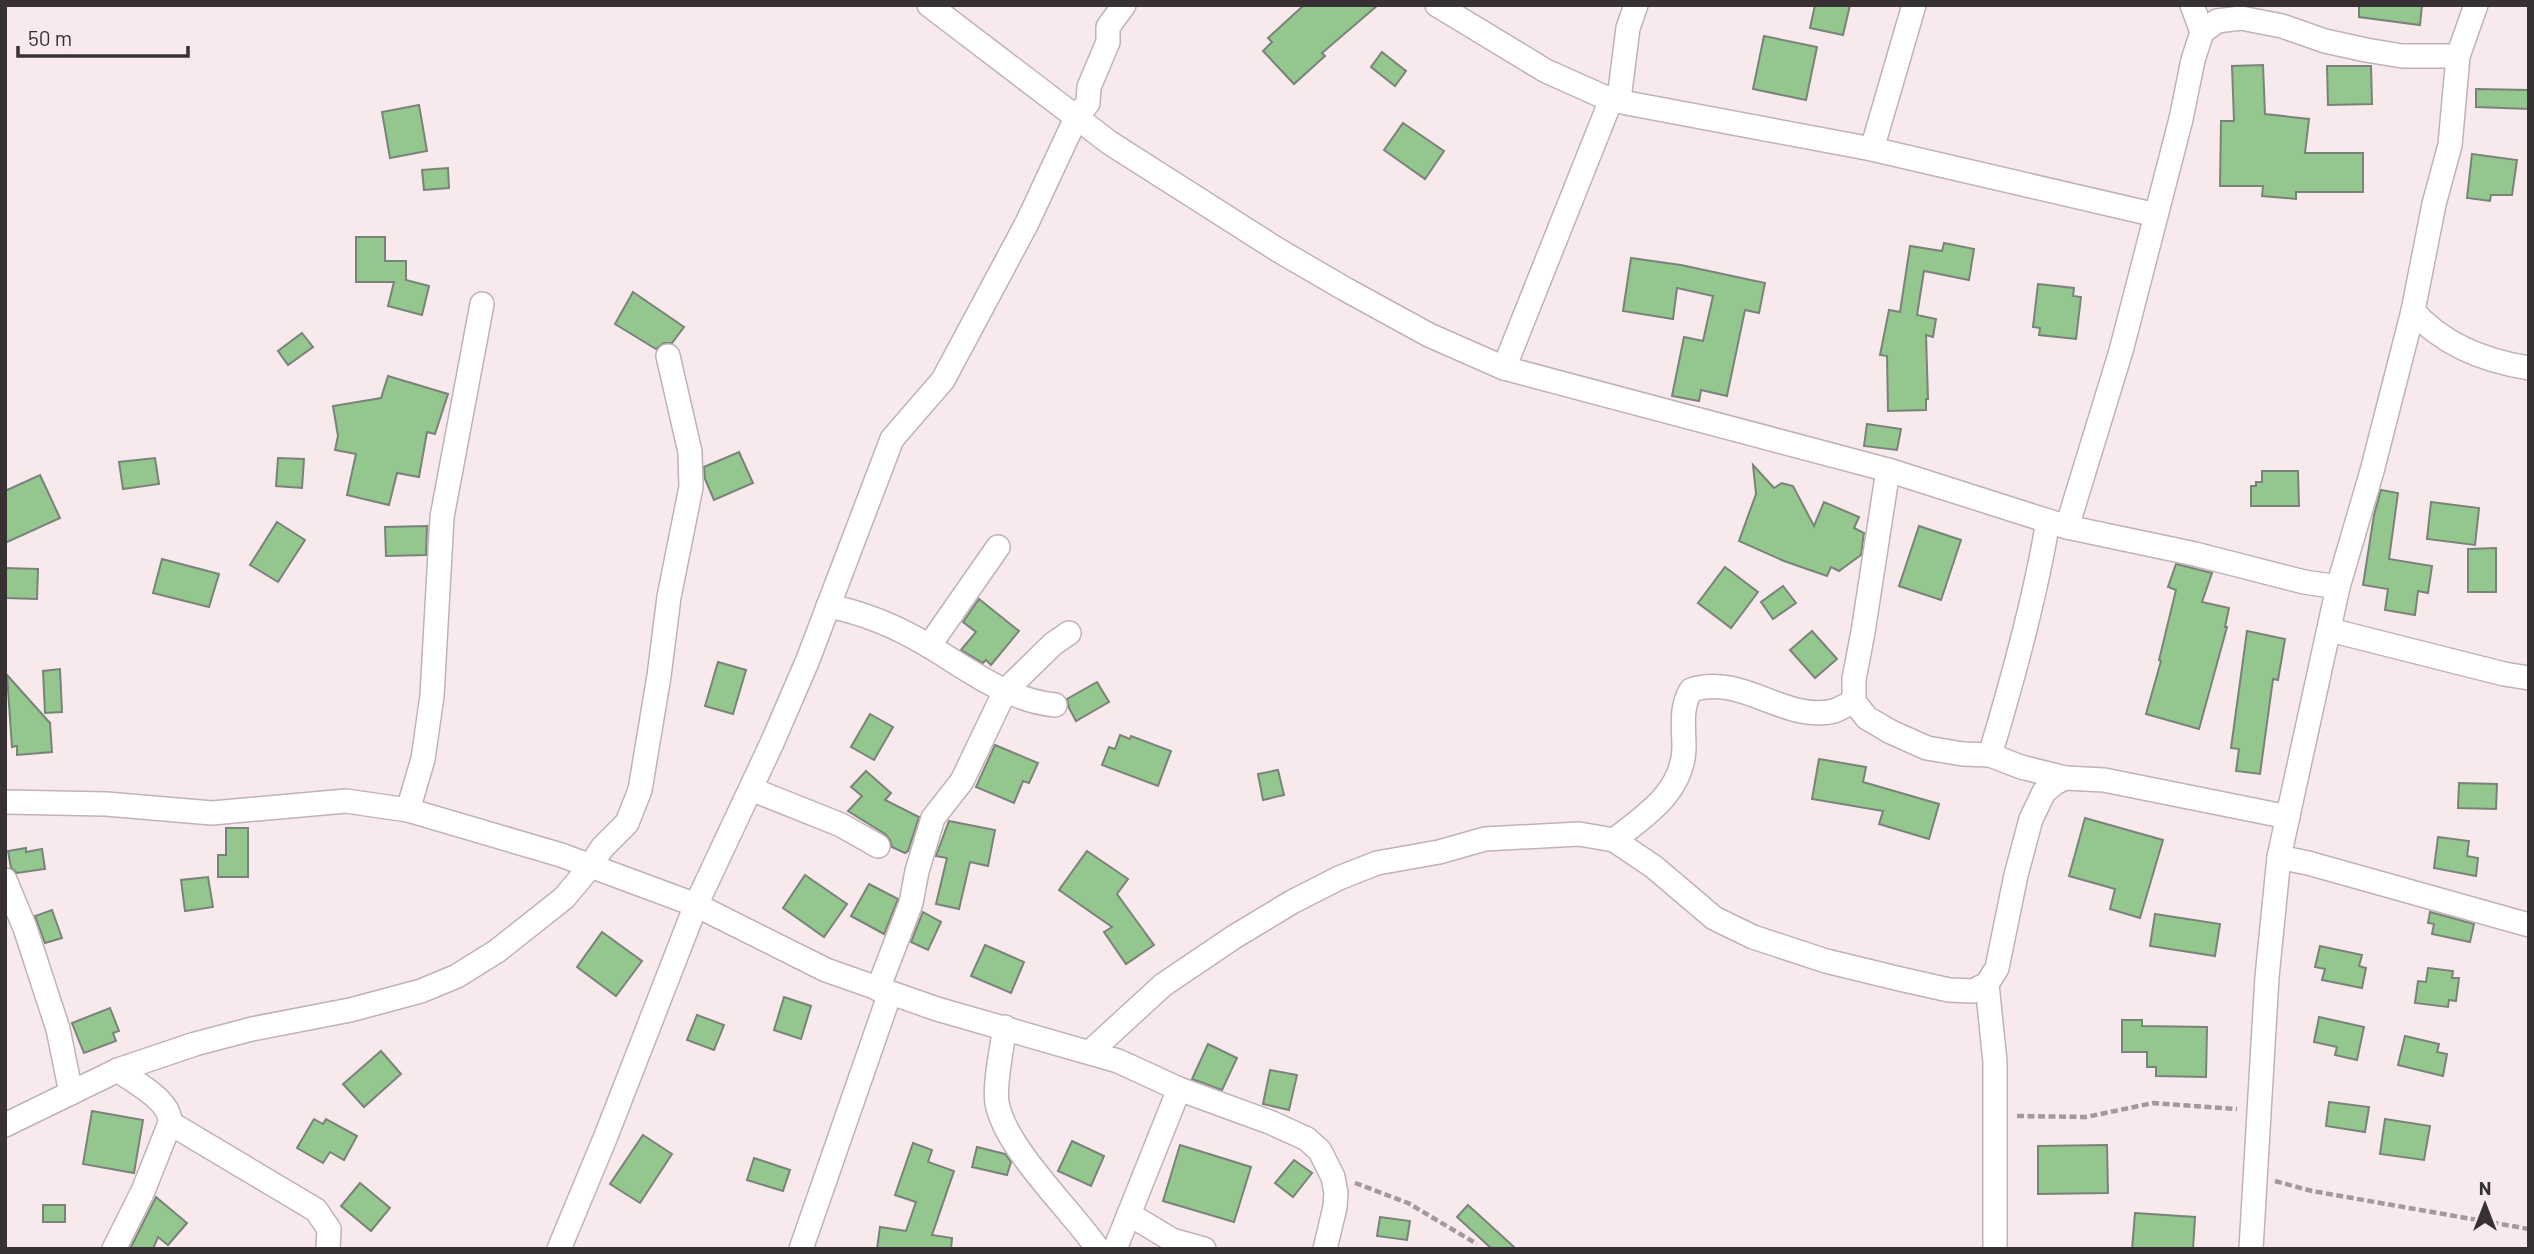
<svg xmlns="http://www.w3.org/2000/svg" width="2534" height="1254" font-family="Barlow,sans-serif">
<rect width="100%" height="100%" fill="#f8e9ed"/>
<!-- building -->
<g fill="#93c78e" stroke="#7a8379" stroke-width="2">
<path d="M1304 5H1378L1322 53 1325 56 1294 84 1263 51 1272 42 1268 38Z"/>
<path d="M1815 5H1850L1843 35 1810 28Z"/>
<path d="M2359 5H2422L2420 25 2359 17Z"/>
<path d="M1764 36 1817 47 1806 100 1753 89Z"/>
<path d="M1382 52 1406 71 1395 86 1371 67Z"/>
<path d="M2263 65 2265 114 2309 119 2305 153H2363V192H2296V199L2262 196 2263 186H2220L2221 121H2234L2232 66Z"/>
<path d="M2327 66H2371L2372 104 2328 105Z"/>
<path d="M2476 89 2529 90V109L2476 107Z"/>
<path d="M419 105 427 151 390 158 382 112Z"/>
<path d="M1403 123 1444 151 1425 179 1384 150Z"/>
<path d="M2472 154 2517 160 2512 195H2491L2490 201 2467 198Z"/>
<path d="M448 168 449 188 424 190 422 170Z"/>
<path d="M356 237H385V261H406V280L429 286 422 315 388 306 394 282H356Z"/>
<path d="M1944 243 1974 249 1969 280 1924 271 1917 315 1936 319 1933 337 1926 335 1928 399H1926V410L1888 411 1887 356 1880 355 1889 310 1900 312 1910 246 1942 251Z"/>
<path d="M1631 258 1681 265 1765 283 1759 313 1745 310 1727 396 1701 390 1699 401 1672 396 1684 337 1703 341 1713 296 1677 288 1673 319 1623 311Z"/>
<path d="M2038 284 2074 288 2073 296 2081 297 2076 339 2039 335 2040 328 2033 327Z"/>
<path d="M633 292 684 327 672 343H664L656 349 615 324Z"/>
<path d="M302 333 313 347 288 365 278 351Z"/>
<path d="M388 376 448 394 435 434 427 432 419 477 397 473 389 505 347 495 356 454 335 450 338 436 333 406 381 398Z"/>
<path d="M1867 424 1901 429 1897 450 1864 446Z"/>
<path d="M739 452 753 483 714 500 705 479 704 467Z"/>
<path d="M155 458 159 484 123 489 119 462Z"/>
<path d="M278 458 304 459 302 488 276 486Z"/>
<path d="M1753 465 1774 488 1782 483 1793 486 1814 526 1824 502 1859 517 1854 528 1864 533 1861 555 1839 571 1831 567 1827 576 1784 561 1739 541 1756 494Z"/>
<path d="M2262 471H2298L2299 506H2251V486H2256V482H2262Z"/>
<path d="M40 475 60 518 5 543V491Z"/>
<path d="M2381 490 2398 493 2389 559 2432 566 2428 593 2418 591 2415 615 2385 610 2388 589 2363 585 2374 515Z"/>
<path d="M2431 502 2479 508 2475 545 2427 539Z"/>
<path d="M277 522 305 540 278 582 250 565Z"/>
<path d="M427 526 426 555 386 556 385 527Z"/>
<path d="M1919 526 1961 540 1941 600 1899 586Z"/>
<path d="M2496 548V592H2468V549Z"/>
<path d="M162 559 219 574 209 607 153 593Z"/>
<path d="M2176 564 2212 573 2202 602 2229 608 2225 627H2227L2199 729 2146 714 2161 661 2159 660 2176 590 2168 587Z"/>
<path d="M1725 567 1758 592 1731 628 1698 603Z"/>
<path d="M5 568 38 569 37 599 5 598Z"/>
<path d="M1783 586 1796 603 1773 619 1761 602Z"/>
<path d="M979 599 1019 631 991 665 986 660 983 663 961 650 976 632 963 622Z"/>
<path d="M1812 631 1837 659 1815 678 1790 650Z"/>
<path d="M2247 631 2285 639 2278 680 2273 679 2260 774 2236 771 2239 749 2231 748Z"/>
<path d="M718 662 746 670 733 714 705 706Z"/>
<path d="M60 669 62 712 45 713 43 671Z"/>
<path d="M7 675 50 723 52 752 17 755V746L12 747Z"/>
<path d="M1097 682 1109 702 1076 721 1069 708 1067 699Z"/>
<path d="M870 714 893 727 874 760 851 747Z"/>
<path d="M1120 735 1130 739 1131 736 1171 751 1158 786 1102 765 1109 747 1115 749Z"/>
<path d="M995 745 1038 763 1029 783 1023 781 1014 803 976 787Z"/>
<path d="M1819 759 1866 767 1863 782 1939 804 1929 839 1879 824 1883 811 1812 799Z"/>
<path d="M1278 770 1284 795 1263 800 1258 774Z"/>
<path d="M866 771 891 793 885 800 919 817 908 851 905 853 892 847 890 840 885 834 848 811 862 796 851 787Z"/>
<path d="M2459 783 2497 784 2496 809 2458 808Z"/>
<path d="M2085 818 2163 840 2140 918 2110 909 2115 889 2069 876Z"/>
<path d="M949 821 995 830 988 866 970 862 959 909 936 904 947 858 936 856Z"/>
<path d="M226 828H248V877H218V855H226Z"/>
<path d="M2438 837 2469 841 2467 856 2478 858 2476 876 2434 868Z"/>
<path d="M26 848V852L42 849 45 869 17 873 11 868 8 851Z"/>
<path d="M1087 851 1128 879 1117 894 1154 945 1126 964 1104 932 1112 927 1059 890Z"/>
<path d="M805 875 847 904 824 937 783 908Z"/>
<path d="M208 877 213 907 185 911 181 880Z"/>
<path d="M869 884 898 899 884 934 851 916Z"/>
<path d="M52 910 62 938 45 943 35 916Z"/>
<path d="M923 912 941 922 928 950 911 942Z"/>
<path d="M2430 912 2474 924 2470 942 2432 934 2434 924 2428 923Z"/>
<path d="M2155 914 2220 924 2215 956 2150 946Z"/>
<path d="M602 932 642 961 616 996 577 967Z"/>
<path d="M985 945 1024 962 1011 993 971 976Z"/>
<path d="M2320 946 2362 955 2359 966 2366 968 2362 988 2322 980 2325 969 2315 967Z"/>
<path d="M2428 968 2453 971 2452 978H2459L2456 1001 2449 1000 2448 1007 2415 1003 2418 981 2426 982Z"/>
<path d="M784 997 811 1006 801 1039 774 1030Z"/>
<path d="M110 1008 119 1031 113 1033 116 1041 84 1053 72 1023Z"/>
<path d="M697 1015 724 1025 714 1050 687 1040Z"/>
<path d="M2319 1017 2364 1027 2357 1060 2335 1055 2337 1047 2314 1042Z"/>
<path d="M2122 1020H2142V1026L2207 1027 2206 1077 2156 1076V1067H2147V1052H2122Z"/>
<path d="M2405 1036 2439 1044 2437 1052 2447 1054 2443 1076 2398 1065Z"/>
<path d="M1208 1044 1237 1058 1222 1090 1192 1079Z"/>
<path d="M381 1051 401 1074 364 1107 343 1084Z"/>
<path d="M1270 1070 1297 1075 1289 1110 1263 1104Z"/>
<path d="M2329 1102 2369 1107 2365 1132 2326 1126Z"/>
<path d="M92 1111 143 1120 134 1173 83 1164Z"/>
<path d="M314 1119 323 1124 326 1119 357 1136 344 1160 330 1152 323 1163 297 1148Z"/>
<path d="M2385 1119 2430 1126 2424 1160 2380 1154Z"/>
<path d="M643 1135 672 1154 640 1203 610 1184Z"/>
<path d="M1072 1141 1104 1156 1091 1186 1058 1171Z"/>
<path d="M913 1143 932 1150 928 1162 954 1171 932 1235 952 1238 951 1249H877L880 1227 906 1231 916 1202 895 1195Z"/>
<path d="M1180 1145 1251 1167 1234 1222 1163 1201Z"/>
<path d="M2107 1145 2108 1193 2038 1194V1146Z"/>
<path d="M977 1147 1005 1154 1011 1162 1007 1175 972 1167Z"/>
<path d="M754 1158 790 1170 783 1191 747 1180Z"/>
<path d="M1294 1160 1312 1173 1293 1197 1275 1183Z"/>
<path d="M360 1183 390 1208 371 1231 341 1206Z"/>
<path d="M156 1197 187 1223 168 1245 158 1237 153 1249H130Z"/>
<rect x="43" y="1205" width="22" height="17"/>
<path d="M1468 1205 1514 1247 1513 1249H1492L1457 1217Z"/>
<path d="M2135 1213 2195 1217 2193 1249H2132Z"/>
<path d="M1380 1217 1410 1221 1407 1240 1377 1236Z"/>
</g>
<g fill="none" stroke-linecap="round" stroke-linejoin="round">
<!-- street casing -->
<g stroke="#c1b2b6" stroke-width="26">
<g id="street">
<path d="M929 5 1110 143 1278 250 1345 289 1429 335 1504 368 1888 470 2067 527 2195 554 2304 582 2338 587"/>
<path d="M1437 5 1546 71 1611 100 1872 149 2156 215"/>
<path d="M2192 5 2202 32"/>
<path d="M1872 149 1914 5"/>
<path d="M2413 311C2442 344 2485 361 2529 368"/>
<path d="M1504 368 1611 100 1620 91 1628 28 1636 5"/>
<path d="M1888 470 1863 632 1854 679V702L1867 718 1891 732 1927 748 1963 754 1990 755 2021 767 2065 778"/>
<path d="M2067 527 2121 351 2181 119 2193 60 2202 32 2217 21 2241 18 2282 26 2325 41 2366 50 2402 56H2458"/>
<path d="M828 606C865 613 896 626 929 646 969 670 1007 700 1055 705"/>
<path d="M2330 630 2504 674 2529 678"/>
<path d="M929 646 998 547"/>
<path d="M1990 755C2013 679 2035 600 2048 521"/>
<path d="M751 789 841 825 878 846"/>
<path d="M5 802 106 804 212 813 346 801 408 810 561 855 696 905 826 970 937 1009 1118 1061 1179 1089 1272 1123 1307 1139 1320 1151 1333 1177 1336 1193 1335 1207 1325 1249"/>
<path d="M408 810 423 759 432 696 442 517 482 304"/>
<path d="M1614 840C1645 816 1683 792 1684 748 1684 728 1680 708 1691 690 1742 673 1785 723 1834 711 1840 709 1847 704 1854 702"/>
<path d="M2279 857 2308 863 2529 925"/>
<path d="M5 880 25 928 58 1029 71 1093"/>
<path d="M1987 984 1995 1062V1249"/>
<path d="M878 989 911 903 917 871 933 818 962 781 1005 691 1053 644 1069 633"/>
<path d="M1005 1027C1002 1047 994 1085 997 1103 1005 1148 1071 1210 1098 1249"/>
<path d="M1090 1052 1163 985 1234 937 1292 902 1339 878 1377 863 1439 852 1485 839 1579 834 1614 840 1654 867 1714 918 1753 937 1826 961 1900 979 1949 990 1973 991 1987 984 1997 968 2016 875 2031 819 2044 792 2055 783 2065 778 2104 780 2288 817"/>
<path d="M170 1123 316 1210 329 1229 328 1249"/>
<path d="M5 1125 118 1070 195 1044 252 1029 350 1010 421 991 457 976 497 951 564 898 590 867 602 848 627 823 640 790 659 676 669 597 691 487 690 452 668 356"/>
<path d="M1129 1214 1172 1240 1204 1249"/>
<path d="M114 1249 143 1191 170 1123C171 1100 135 1083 118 1070"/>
<path d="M559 1249 606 1136 696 905 772 743 807 662 892 439 943 380 1027 223 1076 118 1088 103 1089 87 1108 42V27L1124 5"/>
<path d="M801 1249 890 993"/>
<path d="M1115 1249 1179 1089"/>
<path d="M2251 1249 2267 977 2279 857 2338 587 2372 471 2413 311 2434 204 2450 145 2458 56 2476 5"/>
</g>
</g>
<!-- path -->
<g stroke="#a3989b" stroke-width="4.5" stroke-dasharray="7 3.5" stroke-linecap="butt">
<path d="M2017 1116 2086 1117 2153 1103 2237 1109"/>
<path d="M2275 1181 2312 1191 2529 1229"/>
<path d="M1355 1183 1408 1203 1477 1244"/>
</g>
<!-- street -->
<use href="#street" stroke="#fff" stroke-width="23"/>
</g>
<!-- border -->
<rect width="2534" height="1254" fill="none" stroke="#373133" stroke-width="14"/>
<!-- north arrow -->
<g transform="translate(2485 1205)" stroke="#f8e9ed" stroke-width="5" paint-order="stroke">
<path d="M0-5L12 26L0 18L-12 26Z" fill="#373133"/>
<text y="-10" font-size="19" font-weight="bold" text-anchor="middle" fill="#373133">N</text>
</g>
<!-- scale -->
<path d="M18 46v10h170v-10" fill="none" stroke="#373133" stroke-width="3.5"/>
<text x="28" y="46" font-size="21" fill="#373133" stroke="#f8e9ed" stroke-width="5" paint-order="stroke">50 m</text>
</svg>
